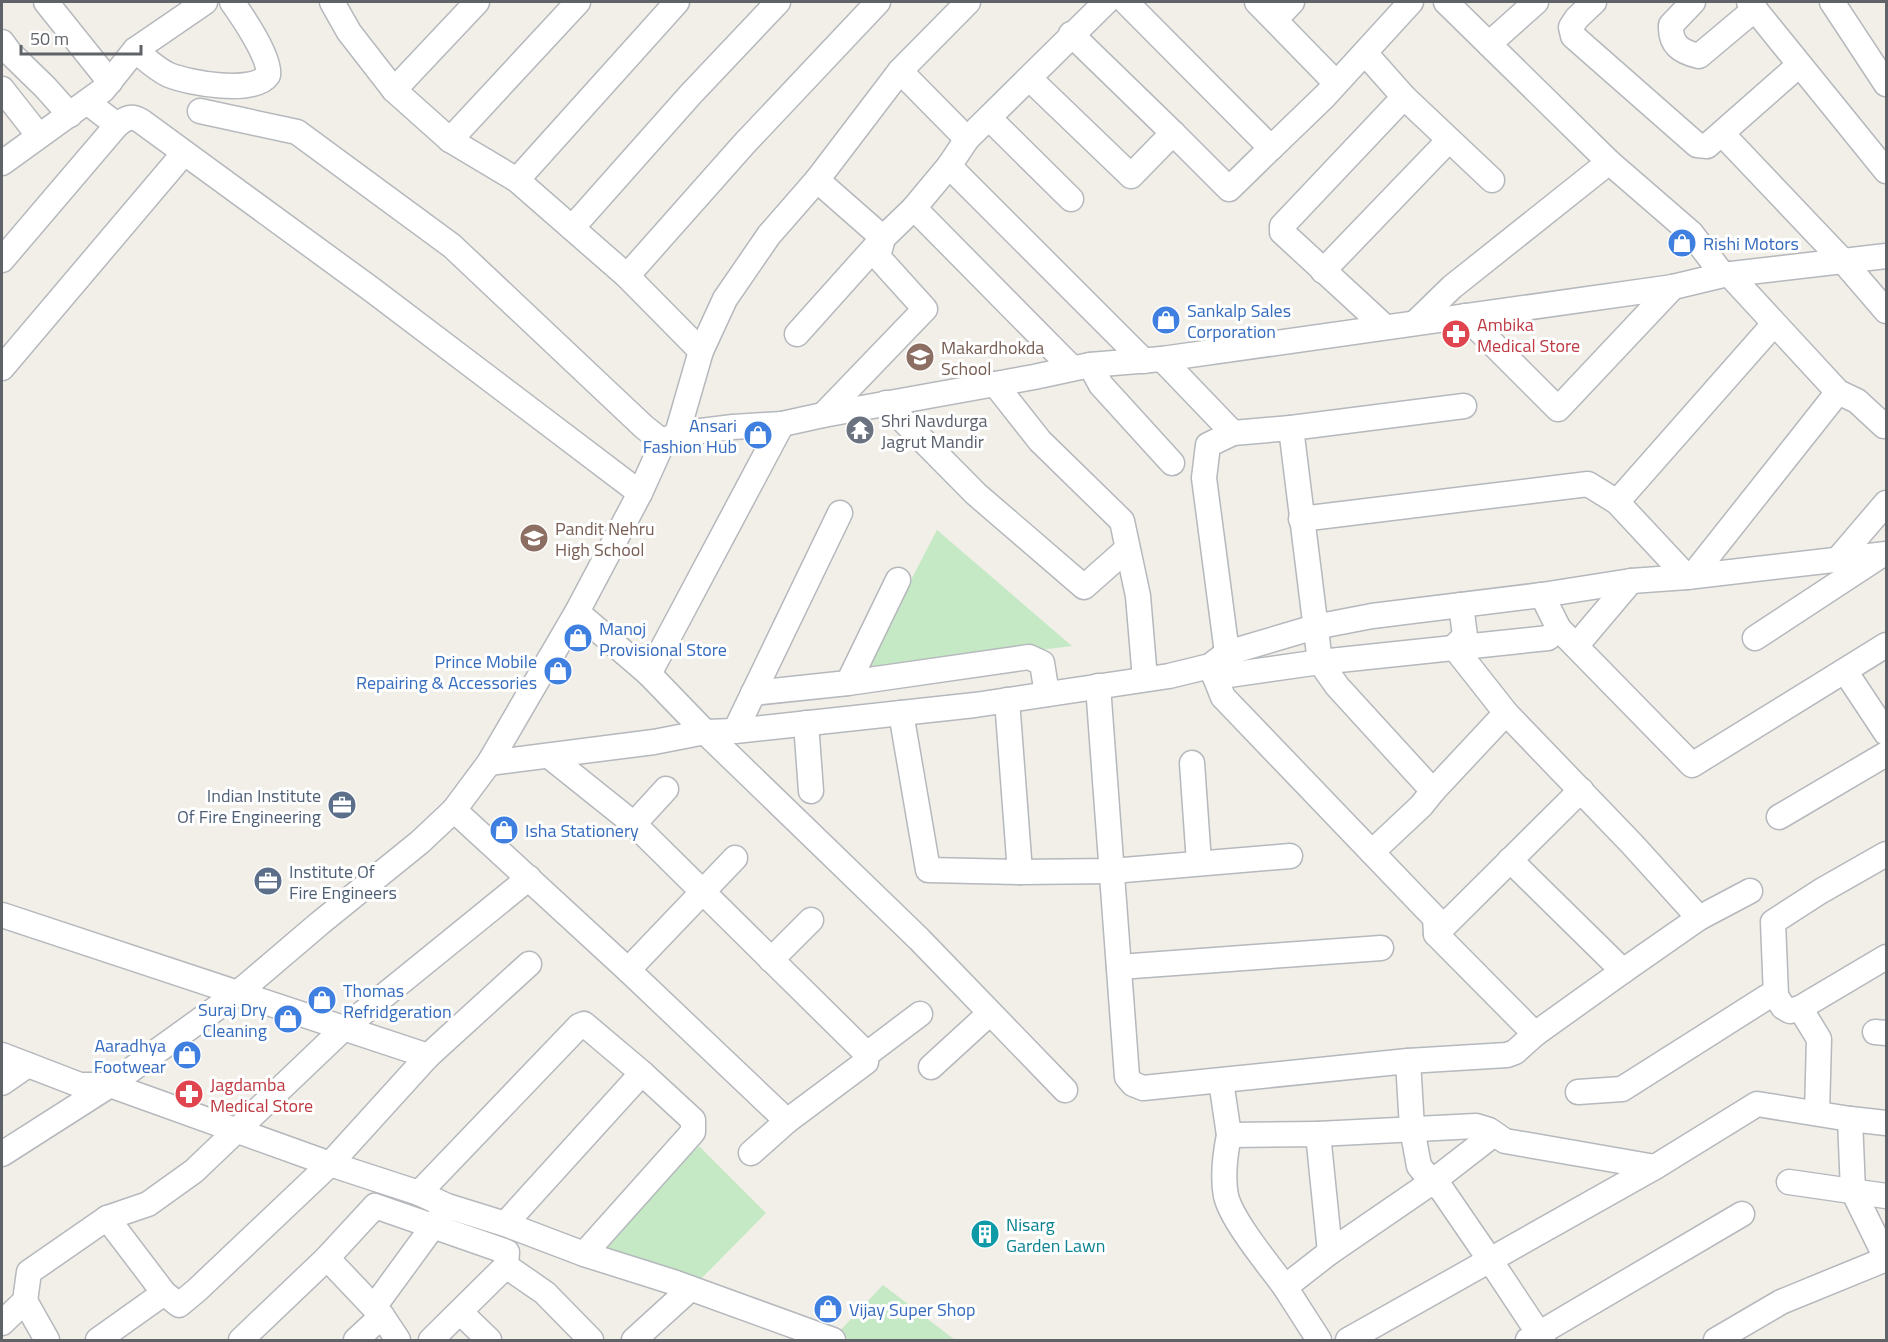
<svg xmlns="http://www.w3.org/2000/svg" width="1888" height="1342" font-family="'Titillium Web',sans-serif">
<rect width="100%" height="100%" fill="#f1efe8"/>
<!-- green -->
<g fill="#c5e8c5">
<path d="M937 530 1072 646 863 672Z"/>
<path d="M699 1146 766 1213 696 1284 598 1250Z"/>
<path d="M883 1285 955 1340H852L836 1335Z"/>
</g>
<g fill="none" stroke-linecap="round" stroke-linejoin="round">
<!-- minor casing -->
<g stroke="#b5b8bc" stroke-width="27">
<g id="minor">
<path d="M46 2 110 82"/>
<path d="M332 2 349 32 394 90 450 140 517 180 627 276 701 351"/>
<path d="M1106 2 967 139 949 166 1144 361"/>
<path d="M1126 2 1271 148 1325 96 1411 2"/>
<path d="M1257 2 1336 83"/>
<path d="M1446 2 1609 162 1691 233 1723 275"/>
<path d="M1594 2 1577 18 1571 27 1573 36 1697 145 1707 146 1799 65"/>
<path d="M1693 2 1671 25C1670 45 1681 52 1699 56L1755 9"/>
<path d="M1749 2 1886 171"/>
<path d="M1832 2 1886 84"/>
<path d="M1275 20 1292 2"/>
<path d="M1071 34 1173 133"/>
<path d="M2 42 10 53 45 87 70 115"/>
<path d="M1489 44 1536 2"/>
<path d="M135 50C146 59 156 69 169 75 189 83 254 95 268 75 271 58 242 16 232 2"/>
<path d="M1365 53 1404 97 1492 180"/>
<path d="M900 71 967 139"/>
<path d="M1030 79 1131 176 1173 133 1229 189 1271 148"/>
<path d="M2 89 39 136"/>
<path d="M394 90 477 2"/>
<path d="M87 102 117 125C126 118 131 115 141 121L371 289 640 493"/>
<path d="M200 111 297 132 452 246 644 427 663 442"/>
<path d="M989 118 1071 199"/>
<path d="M450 140 578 2"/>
<path d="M1729 141 1843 261 1886 311"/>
<path d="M2 163 103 90 135 50 205 2"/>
<path d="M517 180 677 2"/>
<path d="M817 180 883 238 878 257 925 309 823 415"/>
<path d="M914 208 1072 368"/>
<path d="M572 228 690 95 778 2"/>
<path d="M2 260 117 125"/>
<path d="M1323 271 1449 140"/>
<path d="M1729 274 1838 392 1857 401 1884 426"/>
<path d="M627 276 744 144 878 2"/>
<path d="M1465 316 1558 409 1673 287"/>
<path d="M1415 323 1452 287 1609 162"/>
<path d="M1385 327 1282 232V226L1404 97"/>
<path d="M797 334 883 238 914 208 949 166"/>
<path d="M1162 359 1233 433 1291 428 1320 662 1337 686 1433 791 1506 713"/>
<path d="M1090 365 1101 385 1172 463"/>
<path d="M2 368 184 153"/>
<path d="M995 384 1040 441 1122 521 1138 596 1145 679"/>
<path d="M886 403 976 494 1084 587 1127 549"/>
<path d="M1291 428 1464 406"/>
<path d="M677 434 701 351 725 299 769 235 817 180 900 71 968 2"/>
<path d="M1617 502 1774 324"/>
<path d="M1301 519 1588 484 1617 502 1687 577"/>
<path d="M1839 558 1886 503"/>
<path d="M1693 575 1838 392"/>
<path d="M1461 605 1465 636 1454 647 1506 713 1632 844 1699 918"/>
<path d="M577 612 649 674 705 732 919 939 1065 1090"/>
<path d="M1559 629 1692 765 1886 645"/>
<path d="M1755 638 1880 556"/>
<path d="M1576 646 1631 581"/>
<path d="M1227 653 1204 478 1208 445 1233 433"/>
<path d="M1210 666 1215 677 1320 662 1548 638 1559 629 1542 595"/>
<path d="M1845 671 1886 733"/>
<path d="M649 674 782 424"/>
<path d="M1215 677 1223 697 1435 918 1436 934 1535 1034"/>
<path d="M848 683 1029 657 1042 663 1047 694"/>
<path d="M1098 686 1127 1077 1133 1084 1143 1088 1408 1061 1507 1055 1515 1052 1535 1034 1623 971 1699 918 1750 891"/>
<path d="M753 693 848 683 898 580"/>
<path d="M1007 700 1020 872 1112 871 1290 856"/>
<path d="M901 713 928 870 1020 872"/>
<path d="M806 723 811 791"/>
<path d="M735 731 840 513"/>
<path d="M549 756 634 824 867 1054"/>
<path d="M489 763 654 742 705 732 735 731 975 705 1169 676 1210 666 1227 653 1315 627 1372 616 1542 595 1631 581 1687 577 1886 554"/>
<path d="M1192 763 1199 863"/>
<path d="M454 810 628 970 787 1121"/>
<path d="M1779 817 1886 754"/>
<path d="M634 824 666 789"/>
<path d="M1372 852 1421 806 1433 791"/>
<path d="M1510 860 1623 971"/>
<path d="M2 915 428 1056"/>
<path d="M1436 934 1581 790"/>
<path d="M771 960 811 920"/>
<path d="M1119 967 1381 948"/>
<path d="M628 970 735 858"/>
<path d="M1776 996 1773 922 1821 891 1886 854"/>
<path d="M1800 1008 1819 1039 1817 1113"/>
<path d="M1875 1032 1886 1033"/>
<path d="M2 1055 80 1085H110L330 1164 419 1193 447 1206 505 1224 584 1254 676 1283 833 1340"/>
<path d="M1408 1061 1412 1128 1419 1166 1432 1182 1494 1134"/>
<path d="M931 1067 990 1013"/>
<path d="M1221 1081 1229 1135 1318 1134 1330 1252"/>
<path d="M2 1083 28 1065"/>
<path d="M1578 1092 1622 1089 1767 997 1776 996 1783 1007 1790 1011 1800 1008 1886 957"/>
<path d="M1850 1119 1886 1123"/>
<path d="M1318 1134 1476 1126 1489 1130 1505 1141 1655 1167"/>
<path d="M1229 1135C1225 1155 1222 1176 1226 1196 1232 1221 1269 1265 1285 1287"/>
<path d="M751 1153 787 1121 866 1062 867 1054 920 1014"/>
<path d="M2 1154 110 1085 239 992 320 923 420 842 454 810 489 763 577 612 640 493 663 442 677 434 733 427 782 424 823 415 1034 377 1090 365 1162 359 1673 287 1723 275 1886 256"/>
<path d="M1789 1182 1886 1196"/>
<path d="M419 1193 579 1026 584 1024 642 1073 693 1120V1132L584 1254"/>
<path d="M107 1218 148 1204 194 1171 343 1029 529 878"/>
<path d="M505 1224 642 1073"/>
<path d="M327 1258 382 1316 398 1340"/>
<path d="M25 1301 47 1340"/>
<path d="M374 1307 442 1214"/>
<path d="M460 1312 489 1340"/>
<path d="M2 1323 25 1301 29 1272 107 1218 164 1293"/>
<path d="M98 1340 164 1293 179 1305 197 1290 330 1164 428 1056 529 964"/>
<path d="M241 1340 327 1258 375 1206 507 1252 506 1266 545 1293 591 1340"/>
<path d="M356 1340 382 1316"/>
<path d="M431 1340 506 1266"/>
<path d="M634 1340 690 1289"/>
<path d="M1319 1340 1285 1287 1330 1252 1432 1182 1442 1190 1490 1260 1543 1340"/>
<path d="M1348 1340 1655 1167 1757 1104 1850 1119 1853 1191 1886 1258"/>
<path d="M1528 1340 1742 1214"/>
<path d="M1716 1340 1781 1302 1886 1259"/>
</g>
</g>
<!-- minor -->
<use href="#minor" stroke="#fff" stroke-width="24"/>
</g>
<!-- icons -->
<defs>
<g id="shop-disc" transform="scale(1.5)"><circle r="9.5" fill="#3f7fe0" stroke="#fff"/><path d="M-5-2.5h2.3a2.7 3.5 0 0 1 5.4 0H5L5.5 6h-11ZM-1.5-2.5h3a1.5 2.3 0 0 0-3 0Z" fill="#fff"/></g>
<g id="pharmacy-disc" transform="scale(1.5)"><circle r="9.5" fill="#e0444e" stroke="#fff"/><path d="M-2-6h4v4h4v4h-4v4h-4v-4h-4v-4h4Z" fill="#fff"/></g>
<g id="school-disc" transform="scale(1.5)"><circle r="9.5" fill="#8d6e63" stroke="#fff"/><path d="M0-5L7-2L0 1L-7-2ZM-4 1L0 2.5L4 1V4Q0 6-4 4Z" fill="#fff"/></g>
<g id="temple-disc" transform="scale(1.5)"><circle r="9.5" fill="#6b7280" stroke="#fff"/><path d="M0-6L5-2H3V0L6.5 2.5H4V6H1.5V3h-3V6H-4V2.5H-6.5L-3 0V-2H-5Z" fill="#fff"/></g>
<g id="office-disc" transform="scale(1.5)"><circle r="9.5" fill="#5c6f8a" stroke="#fff"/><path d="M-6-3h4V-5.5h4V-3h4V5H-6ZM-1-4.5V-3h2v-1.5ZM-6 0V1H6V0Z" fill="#fff"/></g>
<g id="building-disc" transform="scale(1.5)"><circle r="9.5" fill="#0f9aa8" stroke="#fff"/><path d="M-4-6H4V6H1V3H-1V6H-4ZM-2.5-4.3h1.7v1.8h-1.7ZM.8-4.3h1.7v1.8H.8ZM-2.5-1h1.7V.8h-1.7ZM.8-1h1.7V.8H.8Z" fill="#fff"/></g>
</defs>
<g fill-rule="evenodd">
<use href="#shop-disc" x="1682" y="243"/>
<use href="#shop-disc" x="1166" y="320"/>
<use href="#pharmacy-disc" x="1456" y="334"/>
<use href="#school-disc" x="920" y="357"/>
<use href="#temple-disc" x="860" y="430"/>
<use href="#shop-disc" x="758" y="435"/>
<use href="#school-disc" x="534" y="538"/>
<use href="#shop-disc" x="578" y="638"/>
<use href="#shop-disc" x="558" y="671"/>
<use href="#office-disc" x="342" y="805"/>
<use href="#shop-disc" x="504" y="830"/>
<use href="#office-disc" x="268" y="881"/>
<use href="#shop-disc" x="322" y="1000"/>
<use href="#shop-disc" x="288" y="1019"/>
<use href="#shop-disc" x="187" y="1055"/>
<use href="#pharmacy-disc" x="189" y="1094"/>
<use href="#building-disc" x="985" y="1234"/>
<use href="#shop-disc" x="828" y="1309"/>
</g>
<g text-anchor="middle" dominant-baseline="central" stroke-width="6" stroke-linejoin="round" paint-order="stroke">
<!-- shop labels -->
<g font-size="18" fill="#366cbe" stroke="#fff" text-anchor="start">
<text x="1703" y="243">Rishi Motors</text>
<text x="1187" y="310">Sankalp Sales<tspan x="1187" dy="21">Corporation</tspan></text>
<text x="737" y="425" text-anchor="end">Ansari<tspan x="737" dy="21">Fashion Hub</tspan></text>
<text x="599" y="628">Manoj<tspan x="599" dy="21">Provisional Store</tspan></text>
<text x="537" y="661" text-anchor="end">Prince Mobile<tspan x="537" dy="21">Repairing &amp; Accessories</tspan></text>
<text x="525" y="830">Isha Stationery</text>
<text x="343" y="990">Thomas<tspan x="343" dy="21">Refridgeration</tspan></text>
<text x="267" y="1009" text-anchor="end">Suraj Dry<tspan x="267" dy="21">Cleaning</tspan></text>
<text x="166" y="1045" text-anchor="end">Aaradhya<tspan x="166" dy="21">Footwear</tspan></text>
<text x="849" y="1309">Vijay Super Shop</text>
</g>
<!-- health labels -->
<g font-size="18" fill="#be3a42" stroke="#fff" text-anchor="start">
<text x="1477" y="324">Ambika<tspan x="1477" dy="21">Medical Store</tspan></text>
<text x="210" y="1084">Jagdamba<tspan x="210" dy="21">Medical Store</tspan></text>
</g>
<!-- education labels -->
<g font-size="18" fill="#785e54" stroke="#fff" text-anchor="start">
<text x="941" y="347">Makardhokda<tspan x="941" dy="21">School</tspan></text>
<text x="555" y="528">Pandit Nehru<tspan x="555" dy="21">High School</tspan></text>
</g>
<!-- worship labels -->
<g font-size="18" fill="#5b616d" stroke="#fff" text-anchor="start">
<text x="881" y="420">Shri Navdurga<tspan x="881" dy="21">Jagrut Mandir</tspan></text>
</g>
<!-- service labels -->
<g font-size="18" fill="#4e5e75" stroke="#fff" text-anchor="end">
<text x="321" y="795">Indian Institute<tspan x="321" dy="21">Of Fire Engineering</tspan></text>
<text x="289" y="871" text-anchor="start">Institute Of<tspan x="289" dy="21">Fire Engineers</tspan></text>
</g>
<!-- culture labels -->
<g font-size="18" fill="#0d838f" stroke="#fff" text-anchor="start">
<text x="1006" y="1224">Nisarg<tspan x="1006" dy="21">Garden Lawn</tspan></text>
</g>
</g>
<!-- border -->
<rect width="1888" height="1342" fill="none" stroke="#5f6368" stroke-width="6"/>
<!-- scale -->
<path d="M21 45v9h120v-9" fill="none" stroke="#5f6368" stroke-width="3"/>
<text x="30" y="45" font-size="18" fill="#5f6368" stroke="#ffffff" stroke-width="4.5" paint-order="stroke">50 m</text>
</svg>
